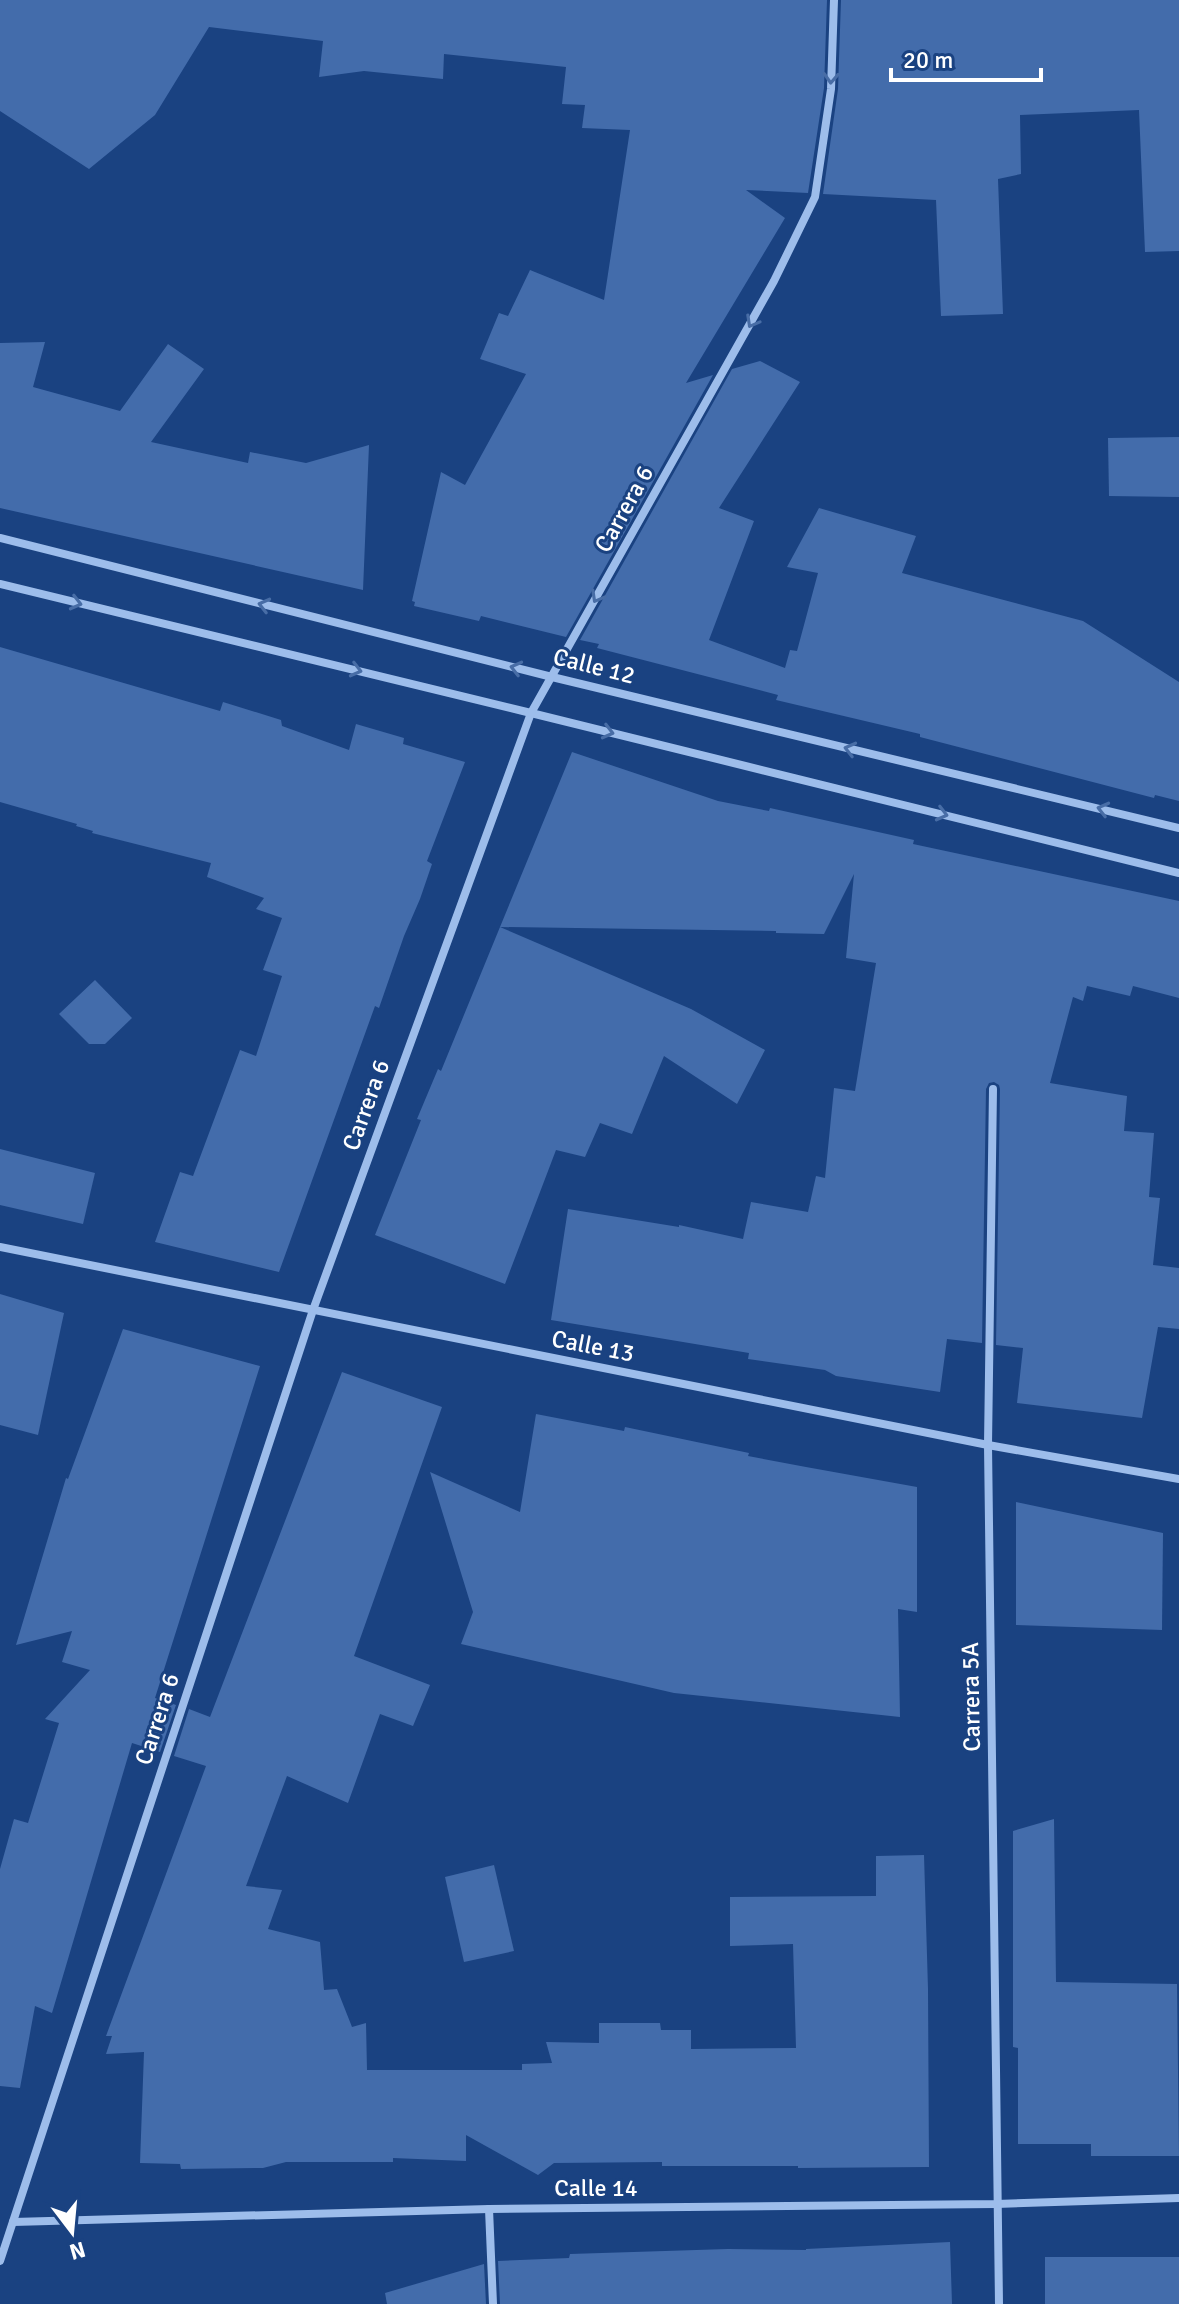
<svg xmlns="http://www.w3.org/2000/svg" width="1179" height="2304" font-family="Signika,sans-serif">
<rect width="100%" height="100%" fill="#1a4281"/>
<!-- building -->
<g fill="#436cab">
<path d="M0 0H827L824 88 808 193 746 190 785 218 686 383 713 375 566 637 481 616 479 621 414 606 415 602 412 601 441 472 465 485 526 374 480 359 499 313 508 316 530 270 604 300 630 130 582 128 585 105 562 104 566 67 444 54 443 79 364 71 319 77 323 41 209 27 155 115 89 169 0 111Z"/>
<path d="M841 0H1179V251L1145 252 1139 110 1020 115 1021 174 998 179 1003 314 941 316 936 200 823 194 838 89Z"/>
<path d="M45 342 33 387 120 411 168 344 204 369 151 442 248 463 250 452 306 463 369 445 363 590 0 508V343Z"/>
<path d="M760 361 800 382 719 508 754 521 709 640 785 668 790 650 797 651 818 573 787 567 819 508 916 536 902 573 1083 621 1179 682V801L1155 795 1154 798 920 737V734L776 700 778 695 597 648 599 644 580 640 732 369Z"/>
<path d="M1179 437V497L1109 496 1108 438Z"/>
<path d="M0 647 220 711 223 702 281 720 282 726 349 750 356 724 404 738 403 744 465 762 427 861 432 864 420 899 404 936 379 1008 375 1006 279 1272 155 1242 180 1172 193 1176 240 1050 256 1056 282 976 263 970 282 918 256 909 264 898 207 877 211 863 92 833 93 831 76 826 77 824 0 802Z"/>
<path d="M572 752 718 801 769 811 770 808 914 840 913 844 1179 901V998L1133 986 1130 996 1087 986 1083 1001 1073 997 1050 1083 1127 1096 1124 1131 1154 1133 1149 1197 1160 1198 1153 1265 1179 1268V1329L1158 1327 1142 1418 1017 1403 1023 1348 996 1345 1000 1089 999 1085 994 1082 989 1083 986 1089 982 1343 947 1339 940 1392 836 1376 825 1370 748 1359 749 1353 551 1320 568 1209 679 1227V1225L743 1239 751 1202 808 1212 816 1176 825 1178 834 1088 855 1091 876 963 846 958 854 874 824 934 776 933V931L500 927Z"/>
<path d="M500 927 691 1009 765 1050 737 1104 664 1056 632 1134 600 1123 585 1157 556 1150 505 1284 375 1235 421 1120 417 1119 438 1069 441 1071Z"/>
<path d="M95 980 132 1018 105 1044H89L59 1014Z"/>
<path d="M0 1149 95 1173 83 1224 0 1205Z"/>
<path d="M0 1294 64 1313 38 1435 0 1425Z"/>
<path d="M123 1329 260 1366 155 1698 176 1705 160 1752 132 1743 52 2013 35 2006 20 2088 0 2086V1869L14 1819 28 1823 59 1723 45 1719 90 1670 62 1662 72 1631 16 1645 66 1478 68 1479Z"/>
<path d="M342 1372 442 1407 354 1656 430 1685 413 1726 380 1714 348 1803 287 1776 246 1886 282 1890 268 1929 320 1942 324 1990 337 1989 352 2027 366 2023 367 2070H522V2064L552 2063 546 2042 599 2043V2023H660L661 2030H691V2049L796 2048 793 1944 730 1946V1897L876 1896V1856L924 1855 928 1989 929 2167 798 2168V2166H662V2162L554 2163 538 2175 466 2135V2161L393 2158V2162H286L263 2168 181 2169 180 2164 140 2163 144 2052 106 2054 112 2036H106L206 1766 174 1756 189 1709 210 1717Z"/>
<path d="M536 1414 624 1431 625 1427 749 1453 748 1456 806 1467 917 1487V1612L898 1609 900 1717 674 1693 461 1644 473 1612 430 1472 520 1512Z"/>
<path d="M1016 1502 1163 1533 1162 1630 1016 1625Z"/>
<path d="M1054 1819 1056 1982 1177 1984 1179 2156H1091V2144H1018V2048L1013 2047V1831Z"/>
<path d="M494 1865 514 1951 464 1962 445 1877Z"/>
<path d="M950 2242 952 2304H500L498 2261 569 2258 570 2254 728 2249 806 2250V2249Z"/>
<rect x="1045" y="2257" width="134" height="47"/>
<path d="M484 2264 486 2304H387L385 2293Z"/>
</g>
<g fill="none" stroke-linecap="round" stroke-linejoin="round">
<!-- street -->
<g stroke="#9dbdeb" stroke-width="8">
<path d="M0 538 552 677 1179 828"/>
<path d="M0 584 531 713 1179 873"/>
<path d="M993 1089 988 1445 999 2304"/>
<path d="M0 1247 988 1445 1179 1479"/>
<path d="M489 2209 493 2304"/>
<path d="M13 2222 489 2209 996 2204 1179 2198"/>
<path d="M0 2261 313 1310 531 713 774 281 815 197 831 89 834 0"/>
</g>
</g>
<!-- one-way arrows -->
<defs><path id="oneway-chevron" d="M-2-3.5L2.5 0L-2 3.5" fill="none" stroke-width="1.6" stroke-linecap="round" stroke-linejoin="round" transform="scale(2)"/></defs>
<g stroke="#486da6">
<use href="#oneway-chevron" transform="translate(831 78) rotate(93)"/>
<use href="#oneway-chevron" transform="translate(752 322) rotate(119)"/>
<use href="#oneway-chevron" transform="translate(597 597) rotate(119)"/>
<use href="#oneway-chevron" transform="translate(76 603) rotate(14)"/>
<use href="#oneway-chevron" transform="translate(264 605) rotate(-166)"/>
<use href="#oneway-chevron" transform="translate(516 668) rotate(-166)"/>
<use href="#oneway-chevron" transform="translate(356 670) rotate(14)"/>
<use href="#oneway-chevron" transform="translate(608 732) rotate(14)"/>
<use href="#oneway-chevron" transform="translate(850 749) rotate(-166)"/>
<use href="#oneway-chevron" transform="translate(1103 809) rotate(-166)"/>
<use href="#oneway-chevron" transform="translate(942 814) rotate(14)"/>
</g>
<g text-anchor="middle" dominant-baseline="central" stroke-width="6" stroke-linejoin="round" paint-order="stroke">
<!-- street labels -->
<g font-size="24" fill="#fff" stroke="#1a4281">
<text transform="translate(624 509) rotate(-61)">Carrera 6</text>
<text transform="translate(594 666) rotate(14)">Calle 12</text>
<text transform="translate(366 1105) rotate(-70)">Carrera 6</text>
<text transform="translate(593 1346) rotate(11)">Calle 13</text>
<text transform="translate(971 1697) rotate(-91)">Carrera 5A</text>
<text transform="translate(157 1719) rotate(-72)">Carrera 6</text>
<text x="596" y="2188">Calle 14</text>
</g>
</g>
<!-- north arrow -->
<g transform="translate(72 2232) rotate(164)" stroke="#1a4281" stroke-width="6" paint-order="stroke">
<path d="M0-6L14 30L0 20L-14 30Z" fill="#ffffff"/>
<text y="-12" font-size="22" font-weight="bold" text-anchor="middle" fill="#ffffff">N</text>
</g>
<!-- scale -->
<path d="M891 68v12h150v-12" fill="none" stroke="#ffffff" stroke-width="4"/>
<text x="903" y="68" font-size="24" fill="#ffffff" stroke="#1a4281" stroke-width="6" paint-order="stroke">20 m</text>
</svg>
